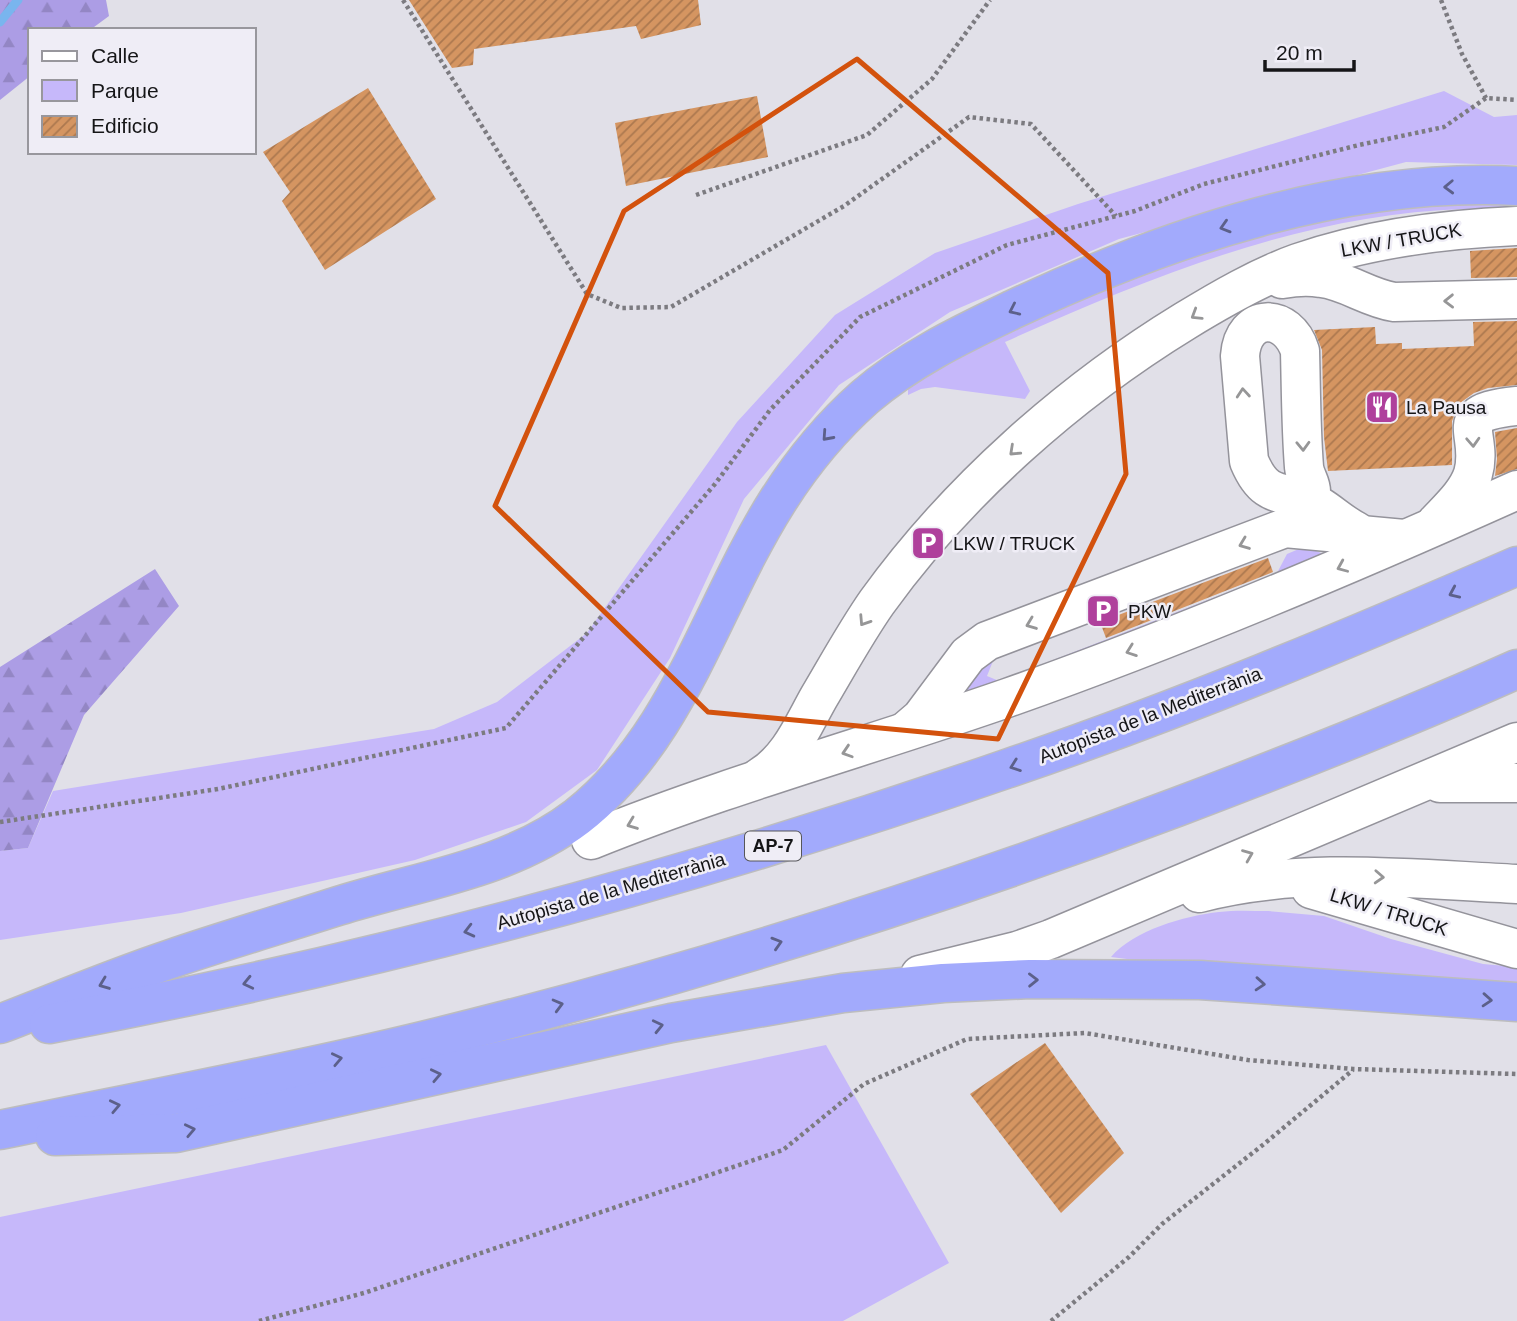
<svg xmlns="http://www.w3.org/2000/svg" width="1517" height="1321" font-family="Arial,sans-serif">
<defs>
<pattern id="forest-firs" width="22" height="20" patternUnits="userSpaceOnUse" patternTransform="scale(1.75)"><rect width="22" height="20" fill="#ac9de5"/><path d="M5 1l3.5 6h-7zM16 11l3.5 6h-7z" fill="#9386c4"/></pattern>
<pattern id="building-hatch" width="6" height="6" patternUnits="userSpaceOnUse" patternTransform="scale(1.75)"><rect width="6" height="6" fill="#d59561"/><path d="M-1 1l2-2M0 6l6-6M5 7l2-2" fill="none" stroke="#ac784f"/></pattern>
</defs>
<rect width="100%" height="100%" fill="#e1e0e8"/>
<!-- green -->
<g fill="#c6b8fa">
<path d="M1444 91 1494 117 1517 115V165L1406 162 1119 239 950 312 839 385 744 499 670 658 597 770 526 822 415 860 181 913 0 940V851L28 848 53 791 434 729 497 702 587 633 737 422 835 315 935 253 1078 204Z"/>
<path d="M1411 201H1517V209C1499 207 1481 209 1464 209 1303 214 1150 277 1005 342L1030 391 1025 399 935 387 921 389 908 395V381L1047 310 1226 243Z"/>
<path d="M1306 546 1325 555 953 707 978 664 993 661 987 676 999 681 1277 573 1287 554Z"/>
<path d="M1268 911 1324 916 1391 939 1483 964 1517 967V990L1207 969 1111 957C1134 930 1184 916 1219 912 1235 910 1252 911 1268 911Z"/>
<path d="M826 1045 949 1263 843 1321H0V1217Z"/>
</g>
<!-- forest -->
<g fill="url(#forest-firs)">
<path d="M0 0H106L109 16 90 30H30V76L0 100Z"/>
<path d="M155 569 179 606 84 715 28 848 0 851V667Z"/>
</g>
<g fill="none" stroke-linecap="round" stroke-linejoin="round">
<!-- stream -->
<path stroke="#79b5ee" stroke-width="9" d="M0 22 18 0"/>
</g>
<!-- building -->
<g fill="url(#building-hatch)">
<path d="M409 0H698L701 25 641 39 636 26 474 49 473 65 452 68Z"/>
<path d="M368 88 436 199 325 270 282 201 290 192 263 152Z"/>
<path d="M757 96 768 157 626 186 615 123Z"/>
<path d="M1517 248V277L1471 278 1470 251Z"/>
<path d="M1517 321V385L1488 388 1474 393 1460 403 1452 421V465L1328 471 1324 437 1322 350 1314 330 1375 327 1376 344 1402 343V349L1474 346 1473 322Z"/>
<path d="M1517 428V469L1495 476 1497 459 1495 432Z"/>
<path d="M1268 558 1273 572 1106 638 1100 622Z"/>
<path d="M1045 1043 1124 1153 1061 1213 970 1094Z"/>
</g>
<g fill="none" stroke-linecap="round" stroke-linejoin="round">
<!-- minor casing -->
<g stroke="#94939b" stroke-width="41">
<g id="minor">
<path d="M1282 279C1294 277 1309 276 1321 278 1347 281 1368 298 1394 302L1517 299"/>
<path d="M1436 523C1449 509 1467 493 1473 474 1485 432 1446 413 1517 406"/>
<path d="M1285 528C1298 520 1308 509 1311 493 1312 484 1305 477 1304 467 1301 429 1301 390 1300 351 1288 312 1243 312 1240 356L1249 461C1268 506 1287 486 1319 506 1332 514 1342 524 1356 531"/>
<path d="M907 730 921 718 968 655 987 641 1285 528 1404 539"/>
<path d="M760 777C790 759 803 725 819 697 838 665 856 632 877 602 957 491 1069 392 1185 321 1221 299 1259 277 1298 263 1367 239 1444 229 1517 226"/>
<path d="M1440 783H1517"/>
<path d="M591 840C727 785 869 746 1007 698 1180 637 1350 565 1517 490"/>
<path d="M1311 889 1517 949"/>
<path d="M1199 893C1302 866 1411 879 1517 884"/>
<path d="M920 975 1017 951 1051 939 1517 742"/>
</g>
</g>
<!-- highway casing -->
<g stroke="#bdbdbe" stroke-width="41">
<g id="highway">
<path d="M0 1024C57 1002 114 978 171 959 226 940 282 924 338 906 417 881 509 869 577 817 679 737 710 608 777 502 801 464 831 427 865 397 909 359 962 334 1014 309 1168 237 1345 177 1517 186"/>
<path d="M49 1024C374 963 694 877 1006 769 1180 710 1349 639 1517 566"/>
<path d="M0 1130C135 1102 272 1077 406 1045 668 982 925 902 1177 807 1291 764 1405 719 1517 669"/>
<path d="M55 1136 176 1133 671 1023 843 993 943 983 1030 979 1200 980 1517 1002"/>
</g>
</g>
<!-- path -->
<g stroke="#7c7b80" stroke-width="4.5" stroke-dasharray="3.5 3.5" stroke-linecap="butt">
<path d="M403 0 587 294 621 308 671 307 844 206 969 117 1031 124 1116 216"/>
<path d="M1441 0 1462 54 1486 98"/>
<path d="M696 195 867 135 932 79 990 0"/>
<path d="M0 822 218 789 506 728 715 484 770 410 860 317 1007 245 1135 211 1204 184 1359 145 1444 127 1486 98 1517 100"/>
<path d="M259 1321 364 1293 783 1150 864 1084 967 1039 1085 1033 1248 1060 1353 1069 1517 1074"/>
<path d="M1051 1321 1129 1257 1162 1224 1264 1144 1353 1070"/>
</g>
<!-- minor -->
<use href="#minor" stroke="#fff" stroke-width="38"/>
<!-- highway -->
<use href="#highway" stroke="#a2aafc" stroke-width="38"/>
</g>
<!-- one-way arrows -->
<defs><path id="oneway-chevron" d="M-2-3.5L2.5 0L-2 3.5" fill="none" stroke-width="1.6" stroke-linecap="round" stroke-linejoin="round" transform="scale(1.75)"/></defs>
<g stroke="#5c608a">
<use href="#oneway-chevron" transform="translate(1449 187) rotate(178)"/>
<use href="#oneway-chevron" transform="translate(1225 227) rotate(163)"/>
<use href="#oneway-chevron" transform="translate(1014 310) rotate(155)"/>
<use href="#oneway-chevron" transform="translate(827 436) rotate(132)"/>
<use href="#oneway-chevron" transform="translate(1454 593) rotate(156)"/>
<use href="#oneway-chevron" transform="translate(1015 766) rotate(160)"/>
<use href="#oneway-chevron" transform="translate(469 931) rotate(166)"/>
<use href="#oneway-chevron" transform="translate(777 943) rotate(-17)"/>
<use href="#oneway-chevron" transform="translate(1033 980) rotate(-1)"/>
<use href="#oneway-chevron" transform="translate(248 983) rotate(167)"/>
<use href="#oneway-chevron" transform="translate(104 984) rotate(159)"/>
<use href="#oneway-chevron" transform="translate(1260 984) rotate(4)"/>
<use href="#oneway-chevron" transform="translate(1487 1000) rotate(4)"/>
<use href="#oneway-chevron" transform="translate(558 1005) rotate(-15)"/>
<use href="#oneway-chevron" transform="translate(658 1026) rotate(-13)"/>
<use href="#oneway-chevron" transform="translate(337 1059) rotate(-12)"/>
<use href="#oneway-chevron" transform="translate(436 1075) rotate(-12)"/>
<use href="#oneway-chevron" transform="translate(115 1106) rotate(-12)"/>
<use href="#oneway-chevron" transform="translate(190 1130) rotate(-12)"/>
</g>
<g stroke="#969697">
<use href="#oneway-chevron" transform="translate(1449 301) rotate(179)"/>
<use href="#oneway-chevron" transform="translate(1196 315) rotate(148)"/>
<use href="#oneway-chevron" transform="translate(1243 393) rotate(-95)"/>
<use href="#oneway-chevron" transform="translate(1473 442) rotate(87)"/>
<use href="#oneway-chevron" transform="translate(1303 446) rotate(88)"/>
<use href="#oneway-chevron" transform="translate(1014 451) rotate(137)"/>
<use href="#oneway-chevron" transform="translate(1244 544) rotate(159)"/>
<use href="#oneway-chevron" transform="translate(1342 567) rotate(157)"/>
<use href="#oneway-chevron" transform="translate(864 621) rotate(123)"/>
<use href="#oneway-chevron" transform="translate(1031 624) rotate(159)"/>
<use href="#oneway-chevron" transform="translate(1131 651) rotate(160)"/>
<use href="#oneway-chevron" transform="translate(847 752) rotate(162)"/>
<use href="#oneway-chevron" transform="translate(632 824) rotate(159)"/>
<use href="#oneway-chevron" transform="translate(1248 855) rotate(-22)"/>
<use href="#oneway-chevron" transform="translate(1379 877) rotate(3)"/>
</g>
<!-- marked area -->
<path fill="none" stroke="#d3520d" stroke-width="5" stroke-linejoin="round" d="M857 59 1108 273 1126 474 998 739 708 712 495 506 624 211Z"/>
<!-- icons -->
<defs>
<g id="restaurant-square" transform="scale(1.75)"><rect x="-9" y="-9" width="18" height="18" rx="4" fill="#af409c" stroke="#efedf6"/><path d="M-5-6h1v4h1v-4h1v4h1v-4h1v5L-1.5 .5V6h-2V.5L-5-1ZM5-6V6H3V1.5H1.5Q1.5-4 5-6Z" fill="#fff"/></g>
<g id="parking-square" transform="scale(1.75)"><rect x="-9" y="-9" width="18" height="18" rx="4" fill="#af409c" stroke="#efedf6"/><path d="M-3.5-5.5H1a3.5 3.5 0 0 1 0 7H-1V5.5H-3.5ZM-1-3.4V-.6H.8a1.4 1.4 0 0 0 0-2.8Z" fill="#fff"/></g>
</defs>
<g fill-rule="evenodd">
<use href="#restaurant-square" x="1382" y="407"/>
<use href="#parking-square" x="928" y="543"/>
<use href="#parking-square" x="1103" y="611"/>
</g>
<g text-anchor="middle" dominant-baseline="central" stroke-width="5" stroke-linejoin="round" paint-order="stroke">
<!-- shield labels -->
<rect fill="#efedf6" stroke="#56565a" stroke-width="2" x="745" y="831.5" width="56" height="29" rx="5"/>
<g font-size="18" font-weight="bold" fill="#151517">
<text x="773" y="846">AP-7</text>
</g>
<!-- street labels -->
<g font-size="19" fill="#151517" stroke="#efedf6">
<text transform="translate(1401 240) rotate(-10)">LKW / TRUCK</text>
<text transform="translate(1150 715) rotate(-21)">Autopista de la Mediterrània</text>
<text transform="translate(611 891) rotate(-16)">Autopista de la Mediterrània</text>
<text transform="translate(1389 912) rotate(17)">LKW / TRUCK</text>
</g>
<!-- poi labels -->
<g font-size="19" fill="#151517" stroke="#efedf6" text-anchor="start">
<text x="1406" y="407">La Pausa</text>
<text x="953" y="543">LKW / TRUCK</text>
<text x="1128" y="611">PKW</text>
</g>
</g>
<!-- legend -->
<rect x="28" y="28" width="228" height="126" fill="#efedf6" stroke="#98979d" stroke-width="2"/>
<rect x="42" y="51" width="35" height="10" fill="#ffffff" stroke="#98979d" stroke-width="2"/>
<text x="91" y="63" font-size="21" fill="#151517">Calle</text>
<rect x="42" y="80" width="35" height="21" fill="#c6b8fa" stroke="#98979d" stroke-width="2"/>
<text x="91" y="98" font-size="21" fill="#151517">Parque</text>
<rect x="42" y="116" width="35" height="21" fill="url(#building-hatch)" stroke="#98979d" stroke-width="2"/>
<text x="91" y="133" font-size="21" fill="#151517">Edificio</text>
<!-- scale -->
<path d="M1265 60v10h89v-10" fill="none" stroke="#151517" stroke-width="3.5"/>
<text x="1276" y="60" font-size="21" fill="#151517" stroke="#efedf6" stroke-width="5" paint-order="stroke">20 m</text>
</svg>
